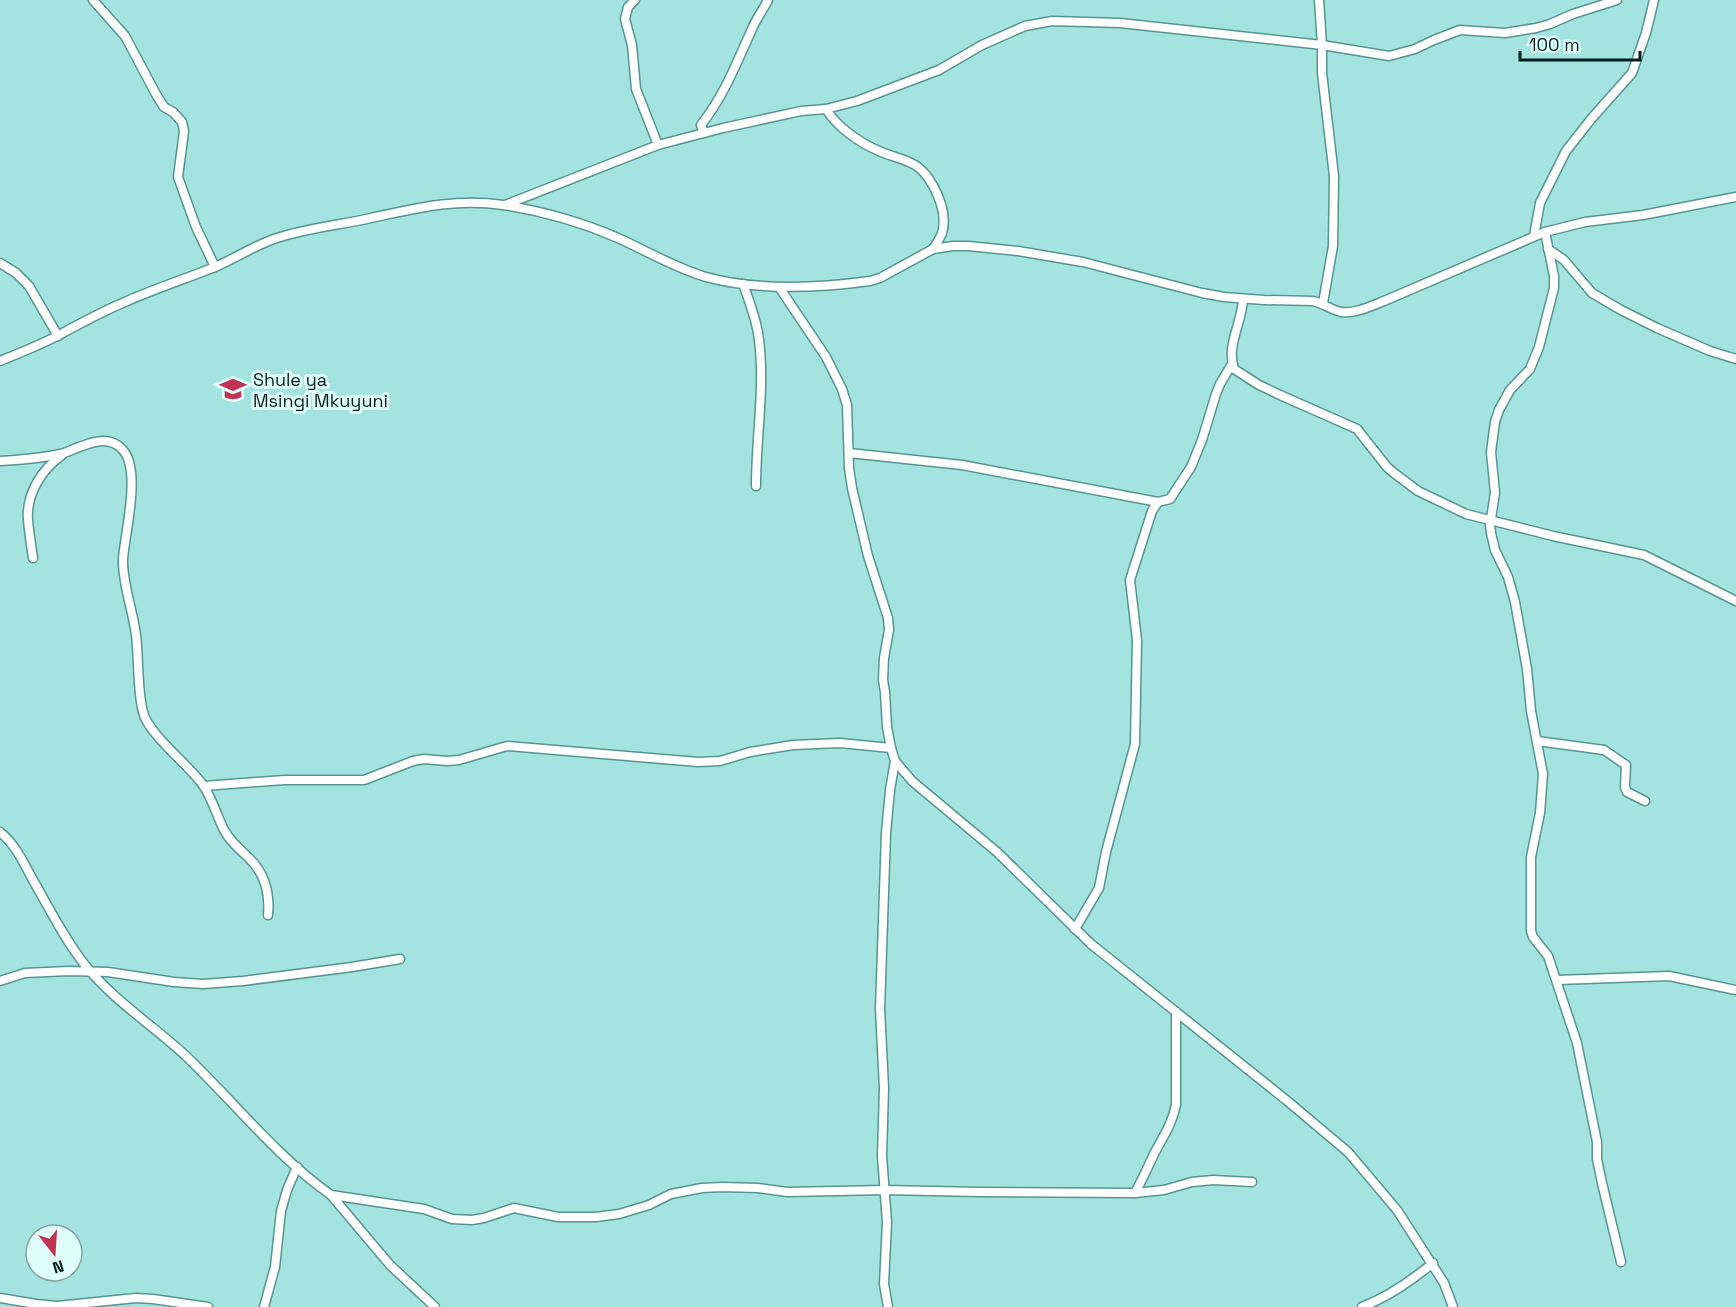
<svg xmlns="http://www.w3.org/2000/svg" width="1736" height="1307" font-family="'Space Grotesk',sans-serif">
<rect width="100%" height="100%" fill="#a3e4e0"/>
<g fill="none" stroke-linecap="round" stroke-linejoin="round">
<!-- minor casing -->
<g stroke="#559592" stroke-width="11">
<g id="minor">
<path d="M93 0 125 36 157 96 164 107 173 112 182 122 184 131 178 177 196 227 215 267"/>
<path d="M635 0 628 7 625 19 632 45 636 89 658 145"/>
<path d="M1319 0 1322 45V73L1334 176 1333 246 1323 303"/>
<path d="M826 109C837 127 860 143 879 151 892 157 907 159 918 167 933 179 947 209 943 229 942 236 937 243 933 249"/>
<path d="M704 133 701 125C725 94 736 64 752 29 756 19 763 10 768 0"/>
<path d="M505 205 658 145 723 128 801 111 826 109 857 101 939 70 982 45 1025 26 1052 21 1120 23 1322 45 1389 56 1415 49 1434 40 1460 30 1505 33 1536 28 1550 24 1573 14 1617 0"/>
<path d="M1545 232 1554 276V288L1539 347 1530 369 1510 390 1499 410 1495 422 1491 452 1495 493 1490 525 1491 533 1495 550 1508 577 1515 602 1527 669 1531 711 1543 774 1540 813 1531 857V931L1533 937 1548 956 1577 1043 1597 1142V1159L1602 1183 1621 1262"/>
<path d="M1534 236 1540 203 1566 151 1592 118 1632 73 1646 33 1654 0"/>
<path d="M1548 249 1564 260 1592 293 1621 310 1657 328 1710 351 1736 359"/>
<path d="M0 263 16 273 29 286 58 336"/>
<path d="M743 284C749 300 755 316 758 333 766 383 756 435 756 486"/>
<path d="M779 287 826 357 842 389 847 405 849 468 852 488 868 556 888 618 889 630 884 658 883 680 885 692 887 727 891 748 895 761 912 781 997 852 1091 944 1285 1099 1348 1152 1397 1210 1444 1283 1453 1307"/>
<path d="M1243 299C1242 323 1226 345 1234 369L1259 385 1280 395 1357 429 1387 467 1394 473 1418 491 1466 514 1553 536 1644 555 1736 601"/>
<path d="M0 361C20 353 40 345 59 335 81 323 101 312 125 302 154 289 185 279 215 267 236 258 255 245 277 238 307 228 340 225 371 218 417 208 456 198 503 205 542 211 581 222 618 238 647 251 675 268 706 277 757 291 818 288 870 281L880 278 933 249 953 246H968L1018 251 1083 262 1202 293 1224 297 1264 300 1313 301C1322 303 1332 310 1341 312 1355 314 1371 306 1384 301L1545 232 1585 222 1643 215 1736 197"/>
<path d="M849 453 962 465 1158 502"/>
<path d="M0 461C17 460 33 459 49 456 55 455 62 454 67 452 84 445 107 433 122 449 142 469 125 532 123 559 122 582 133 611 136 635 139 659 137 689 143 712 148 734 189 765 203 785 212 798 217 816 224 830 230 841 239 849 248 857 264 872 270 893 268 915"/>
<path d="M33 558C31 545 29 532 28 520 26 494 42 469 62 455"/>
<path d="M1537 741 1604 750 1626 765 1625 787 1627 792 1645 801"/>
<path d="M204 786 284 780H364L413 761 424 759 447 761 459 760 507 746 698 762 720 761 750 752 793 745 840 743 891 748"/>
<path d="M0 832C16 845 23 862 33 880 49 908 65 940 85 965 114 1001 154 1026 187 1057 235 1103 277 1157 331 1195L424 1209 452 1219 472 1220 484 1218 514 1208 558 1217H596L619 1214 649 1205 671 1194 702 1188 722 1187 758 1188 787 1192 885 1190 980 1192 1135 1193 1164 1190 1192 1182 1213 1180 1252 1182"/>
<path d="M1075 929 1099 888 1106 852 1135 744 1137 640 1130 580 1152 511 1158 502 1170 499 1191 467 1202 440 1216 394 1220 384 1232 364"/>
<path d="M1557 980 1669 976 1736 990"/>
<path d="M0 981 25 973 69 971 108 972 174 982 203 984 243 981 352 967 400 959"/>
<path d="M1135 1193C1142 1180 1148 1167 1154 1154 1163 1137 1172 1124 1176 1105V1012"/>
<path d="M331 1195 390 1265 435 1307"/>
<path d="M0 1298 36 1304 57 1306 136 1298 153 1299 208 1307"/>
<path d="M264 1307 275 1267 281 1211 287 1190 297 1167"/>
<path d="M888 1307 884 1284 887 1222 882 1156 884 1088 880 1009 886 833 890 790 895 761"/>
<path d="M1362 1307C1388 1297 1411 1281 1433 1263"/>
</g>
</g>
<!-- minor -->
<use href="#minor" stroke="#fff" stroke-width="8"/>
</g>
<!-- icons -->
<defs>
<g id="school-bare" transform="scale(2.07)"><path d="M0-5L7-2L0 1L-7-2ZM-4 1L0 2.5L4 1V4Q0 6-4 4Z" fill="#c13255" stroke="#dffefc" stroke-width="2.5" paint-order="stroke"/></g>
</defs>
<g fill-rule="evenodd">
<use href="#school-bare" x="233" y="389"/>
</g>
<g text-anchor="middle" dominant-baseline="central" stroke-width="6" stroke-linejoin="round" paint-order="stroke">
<!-- poi labels -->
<g font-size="18" fill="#031e1d" stroke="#dffefc" text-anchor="start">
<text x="253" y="379">Shule ya<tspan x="253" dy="21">Msingi Mkuyuni</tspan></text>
</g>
</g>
<!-- north arrow -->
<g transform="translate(54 1253) rotate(163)"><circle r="28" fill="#dffefc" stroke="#87a4a3" stroke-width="1.5"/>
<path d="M0-4.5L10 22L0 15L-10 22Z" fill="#c13255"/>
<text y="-9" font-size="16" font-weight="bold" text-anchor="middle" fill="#031e1d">N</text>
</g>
<!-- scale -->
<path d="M1520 51v9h120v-9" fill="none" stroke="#031e1d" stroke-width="3"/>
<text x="1529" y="51" font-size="18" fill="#031e1d" stroke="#dffefc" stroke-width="4.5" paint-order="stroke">100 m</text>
</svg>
